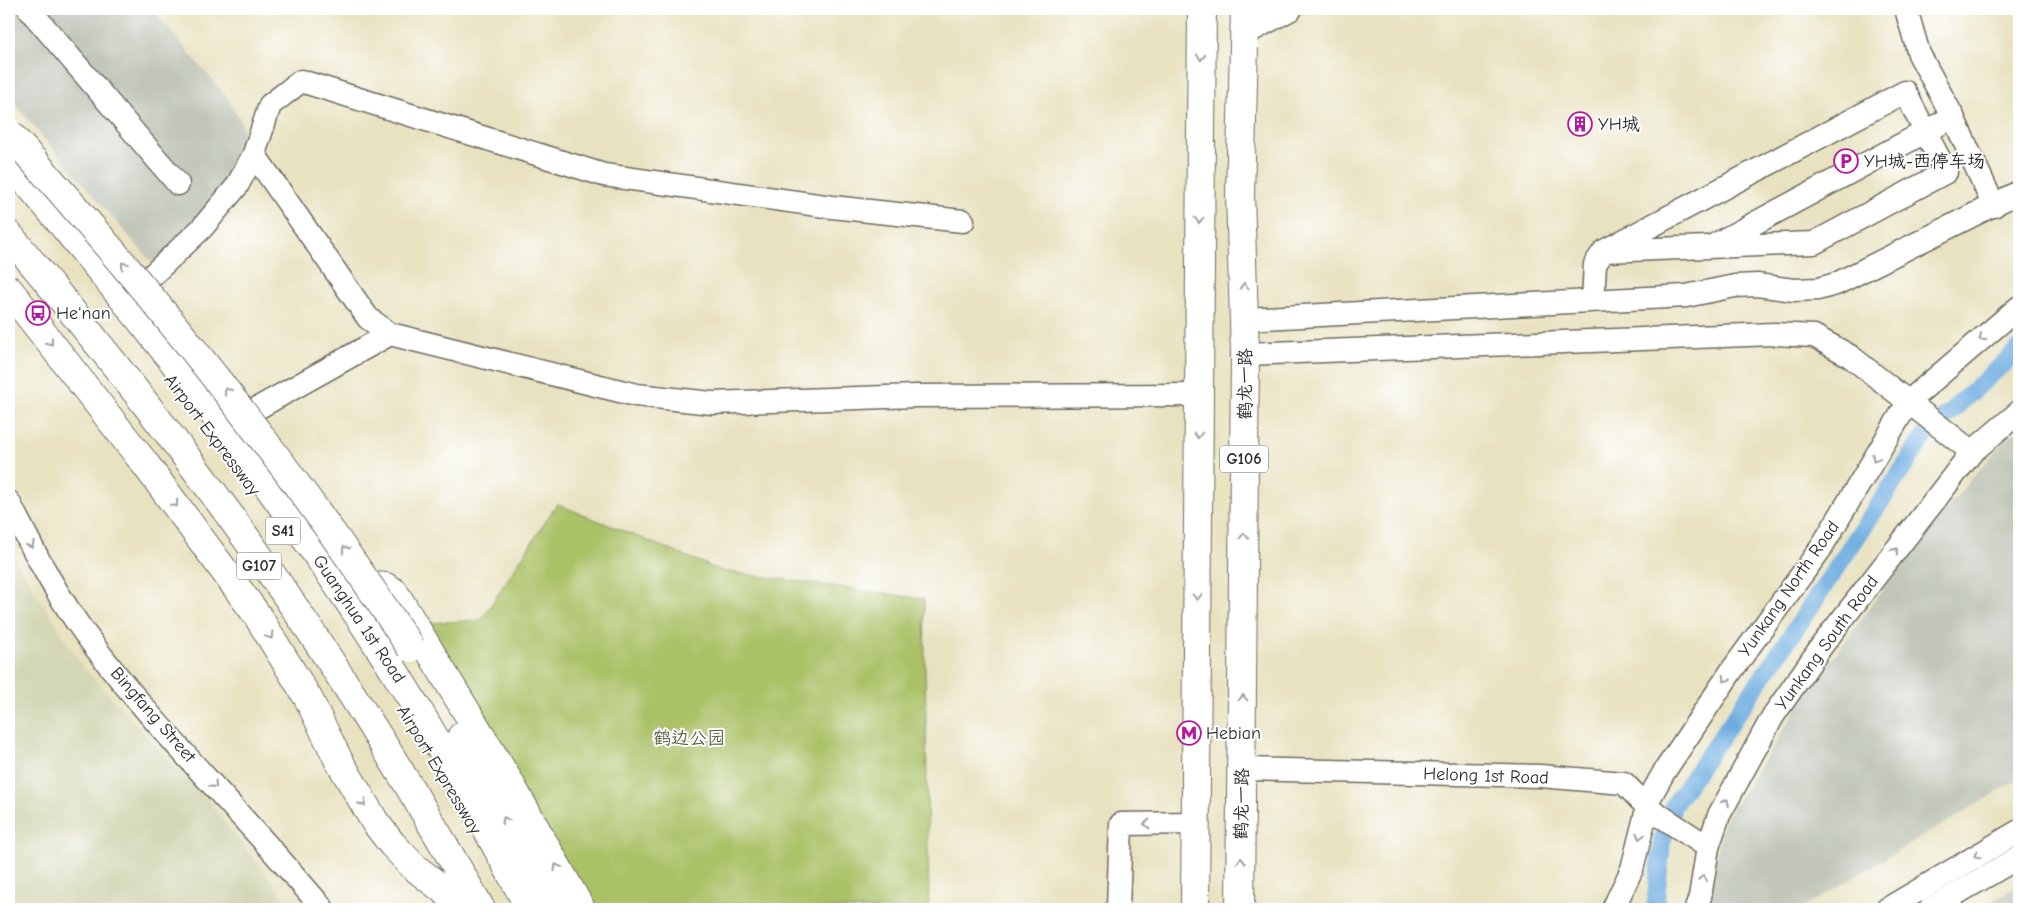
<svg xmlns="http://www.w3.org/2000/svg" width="2028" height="918" font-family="'Comic Neue','LXGW WenKai TC',sans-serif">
<rect width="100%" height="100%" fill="#fff"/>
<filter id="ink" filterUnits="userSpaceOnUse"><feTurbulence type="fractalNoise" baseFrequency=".02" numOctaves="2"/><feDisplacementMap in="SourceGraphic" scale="10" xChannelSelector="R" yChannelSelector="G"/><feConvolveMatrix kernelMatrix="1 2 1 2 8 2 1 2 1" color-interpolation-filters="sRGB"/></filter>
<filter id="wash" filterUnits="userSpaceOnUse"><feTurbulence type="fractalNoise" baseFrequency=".0096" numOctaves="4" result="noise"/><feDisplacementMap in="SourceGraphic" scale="20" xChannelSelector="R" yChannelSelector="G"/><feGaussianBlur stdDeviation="1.12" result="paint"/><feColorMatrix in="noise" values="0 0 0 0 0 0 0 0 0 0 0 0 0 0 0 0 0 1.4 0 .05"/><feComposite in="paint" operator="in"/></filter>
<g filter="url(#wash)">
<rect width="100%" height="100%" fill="#e8e2c0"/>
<!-- built -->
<path fill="#d4d7b6" d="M9 549 82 666 210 804 294 909H9Z"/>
<!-- industrial -->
<g fill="#c1c6b9">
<path d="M9 9H152L226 96 239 118 245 133 246 149 225 190 153 264 9 98Z"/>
<path d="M2019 430V779L1801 909H1705L1723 823 1799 706 1914 546 2002 443Z"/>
<path d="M2019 885V909H1976Z"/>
</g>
<!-- green -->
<path fill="#aac166" stroke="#6a7648" d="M557 504 722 571 924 599 929 909H589L427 623 481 620Z"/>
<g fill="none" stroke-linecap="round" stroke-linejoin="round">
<!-- canal -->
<path stroke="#6dace0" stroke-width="18" d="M1655 909 1662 842 1673 806 1784 646 1926 434 2019 349"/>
</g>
</g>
<g filter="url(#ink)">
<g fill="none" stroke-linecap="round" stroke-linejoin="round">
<!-- minor casing -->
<g stroke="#6d6b5f" stroke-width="25">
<g id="minor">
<path d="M29 9 178 184"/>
<path d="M1906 9 1919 54 1953 117 1994 206"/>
<path d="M1245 34 1291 9"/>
<path d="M254 154 368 318 390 334 636 395 712 403 916 396 1198 395"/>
<path d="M1716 244 1953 117"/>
<path d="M128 298 202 228 237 186 254 154 270 105 301 81 604 175 832 207 963 221"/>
<path d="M1593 300 1595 264 1604 251 1814 243 1946 172 1905 92 1604 251"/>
<path d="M1245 319 1686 296 1735 286 1757 285 1794 290 1818 289 1836 284 2019 192"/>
<path d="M1245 354 1774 334 1814 336 1850 356 1972 452"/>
<path d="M231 423 390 334"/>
<path d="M9 502C30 544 51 585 78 624 150 725 243 813 323 909"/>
<path d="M1243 769 1540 776 1624 783 1647 807 1708 847"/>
<path d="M1118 909 1121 824 1196 823"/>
<path d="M1613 909 1632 869 1650 797 1664 772 1732 670 1819 551 1909 401 2019 307"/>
<path d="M1696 909 1700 897 1708 847 1719 815 1773 716 1823 644 1972 452 2019 412"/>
<path d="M1887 909 2019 831"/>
<path d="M1930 909 2019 857"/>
</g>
</g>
<!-- highway casing -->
<g stroke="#6d6b5f" stroke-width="30">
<g id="highway">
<path d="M9 161C143 319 274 483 386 658 438 740 485 824 530 909"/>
<path d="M9 235C95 338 180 444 258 555 339 669 412 788 481 909"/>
<path d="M9 290 146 465 257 615 308 698 339 761 375 822 392 844 414 867 468 909"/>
<path d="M350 584 386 587 394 592 508 780 581 909"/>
<path d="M462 736 553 909"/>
<path d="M1195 909 1202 9"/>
<path d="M1240 909 1245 354 1240 194 1245 9"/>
</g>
</g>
<!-- minor -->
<use href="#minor" stroke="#fff" stroke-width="22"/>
<!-- highway -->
<use href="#highway" stroke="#fff" stroke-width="28"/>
<!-- highway-bridge casing -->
<g stroke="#6d6b5f" stroke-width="30" stroke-linecap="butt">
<path id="highway-bridge" d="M9 133C155 295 291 466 411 648"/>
</g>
<!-- highway-bridge -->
<use href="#highway-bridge" stroke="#fff" stroke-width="28"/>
</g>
<!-- one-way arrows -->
<defs><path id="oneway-chevron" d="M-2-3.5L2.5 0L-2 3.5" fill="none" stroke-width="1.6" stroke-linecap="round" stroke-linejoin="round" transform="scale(1.25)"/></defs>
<g stroke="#a0a0a0">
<use href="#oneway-chevron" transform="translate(1201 57) rotate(92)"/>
<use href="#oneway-chevron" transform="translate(1199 220) rotate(90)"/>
<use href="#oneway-chevron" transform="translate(124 265) rotate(-130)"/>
<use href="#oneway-chevron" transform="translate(1244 286) rotate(-92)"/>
<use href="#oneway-chevron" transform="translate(1982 338) rotate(140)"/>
<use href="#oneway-chevron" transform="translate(50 342) rotate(51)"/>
<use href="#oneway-chevron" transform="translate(227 391) rotate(-128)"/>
<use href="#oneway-chevron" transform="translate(1198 435) rotate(90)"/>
<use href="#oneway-chevron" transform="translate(1875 458) rotate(121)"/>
<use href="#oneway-chevron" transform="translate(175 504) rotate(54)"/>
<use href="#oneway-chevron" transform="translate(1244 536) rotate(-90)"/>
<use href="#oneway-chevron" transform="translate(31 545) rotate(62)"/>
<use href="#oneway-chevron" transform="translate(345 549) rotate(-125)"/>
<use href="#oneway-chevron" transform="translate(1895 551) rotate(-52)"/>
<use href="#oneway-chevron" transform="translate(1197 597) rotate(90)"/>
<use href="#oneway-chevron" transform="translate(270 636) rotate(58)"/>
<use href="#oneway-chevron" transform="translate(1726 679) rotate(124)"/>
<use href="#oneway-chevron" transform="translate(1243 698) rotate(-90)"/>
<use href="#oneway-chevron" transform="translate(214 785) rotate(48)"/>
<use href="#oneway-chevron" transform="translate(1726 802) rotate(-63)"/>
<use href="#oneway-chevron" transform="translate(363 803) rotate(58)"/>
<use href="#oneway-chevron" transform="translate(505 820) rotate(-118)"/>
<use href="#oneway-chevron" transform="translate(1147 824) rotate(179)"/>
<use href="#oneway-chevron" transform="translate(1640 836) rotate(103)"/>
<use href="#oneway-chevron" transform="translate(1977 855) rotate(149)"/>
<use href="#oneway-chevron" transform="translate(1241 861) rotate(-89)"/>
<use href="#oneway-chevron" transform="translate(557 867) rotate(-119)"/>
<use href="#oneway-chevron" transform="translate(1703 878) rotate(-81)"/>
</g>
</g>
<!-- icons -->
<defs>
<g id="building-ring" transform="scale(1.25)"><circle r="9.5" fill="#fff" stroke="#b5179e" stroke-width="1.5"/><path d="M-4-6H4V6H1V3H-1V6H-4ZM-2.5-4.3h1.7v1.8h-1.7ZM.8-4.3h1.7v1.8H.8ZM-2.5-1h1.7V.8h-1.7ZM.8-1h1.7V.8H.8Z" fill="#b5179e"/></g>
<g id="parking-ring" transform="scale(1.25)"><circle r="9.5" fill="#fff" stroke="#b5179e" stroke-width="1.5"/><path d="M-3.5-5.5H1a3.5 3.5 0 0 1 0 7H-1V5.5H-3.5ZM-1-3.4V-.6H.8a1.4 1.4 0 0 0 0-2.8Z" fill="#b5179e"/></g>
<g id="bus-ring" transform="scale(1.25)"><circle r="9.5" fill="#fff" stroke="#b5179e" stroke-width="1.5"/><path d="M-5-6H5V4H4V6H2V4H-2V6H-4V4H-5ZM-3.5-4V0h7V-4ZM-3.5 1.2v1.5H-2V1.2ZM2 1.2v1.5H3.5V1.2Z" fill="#b5179e"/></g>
<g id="metro-ring" transform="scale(1.25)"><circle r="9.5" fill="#fff" stroke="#b5179e" stroke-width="1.5"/><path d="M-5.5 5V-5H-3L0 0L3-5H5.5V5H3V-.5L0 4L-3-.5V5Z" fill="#b5179e"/></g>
</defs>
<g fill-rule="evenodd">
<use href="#building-ring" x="1580" y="124"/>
<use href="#parking-ring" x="1846" y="161"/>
<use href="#bus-ring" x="38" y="313"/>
<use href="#metro-ring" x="1189" y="733"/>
</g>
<g text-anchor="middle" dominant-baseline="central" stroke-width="4" stroke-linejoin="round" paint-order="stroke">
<!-- shield labels -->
<g fill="#fff" stroke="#6b6b6b" stroke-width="1">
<rect x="1220" y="445.5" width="48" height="27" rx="4"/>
<rect x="265.5" y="517.5" width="35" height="27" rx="4"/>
<rect x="236.5" y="552.5" width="45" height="27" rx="4"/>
</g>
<g font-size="16" font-weight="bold" fill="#2b2b2b">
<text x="1244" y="459">G106</text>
<text x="283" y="531">S41</text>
<text x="259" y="566">G107</text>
</g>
<!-- poi labels -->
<g font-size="18" fill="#2b2b2b" stroke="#fff" text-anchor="start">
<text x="1598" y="124">YH城</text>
<text x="1864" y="161">YH城-西停车场</text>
<text x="56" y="313">He'nan</text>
<text x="1206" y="733">Hebian</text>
</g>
<!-- street labels -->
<g font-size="18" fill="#2b2b2b" stroke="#fff">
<text transform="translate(1245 384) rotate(-90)">鹤龙一路</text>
<text transform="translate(212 435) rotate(53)">Airport Expressway</text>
<text transform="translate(1789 589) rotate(-55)">Yunkang North Road</text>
<text transform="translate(359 619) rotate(56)">Guanghua 1st Road</text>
<text transform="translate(1827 643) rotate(-54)">Yunkang South Road</text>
<text transform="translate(153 715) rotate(49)">Bingfang Street</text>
<text transform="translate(439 770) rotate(59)">Airport Expressway</text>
<text transform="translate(1486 776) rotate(2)">Helong 1st Road</text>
<text transform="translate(1242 804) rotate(-89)">鹤龙一路</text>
</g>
<!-- park labels -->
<g font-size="18" fill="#576040" stroke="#fff">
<text x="689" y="738">鹤边公园</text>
</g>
</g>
<!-- margin -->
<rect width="2028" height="918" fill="none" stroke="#fff" stroke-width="30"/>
</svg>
